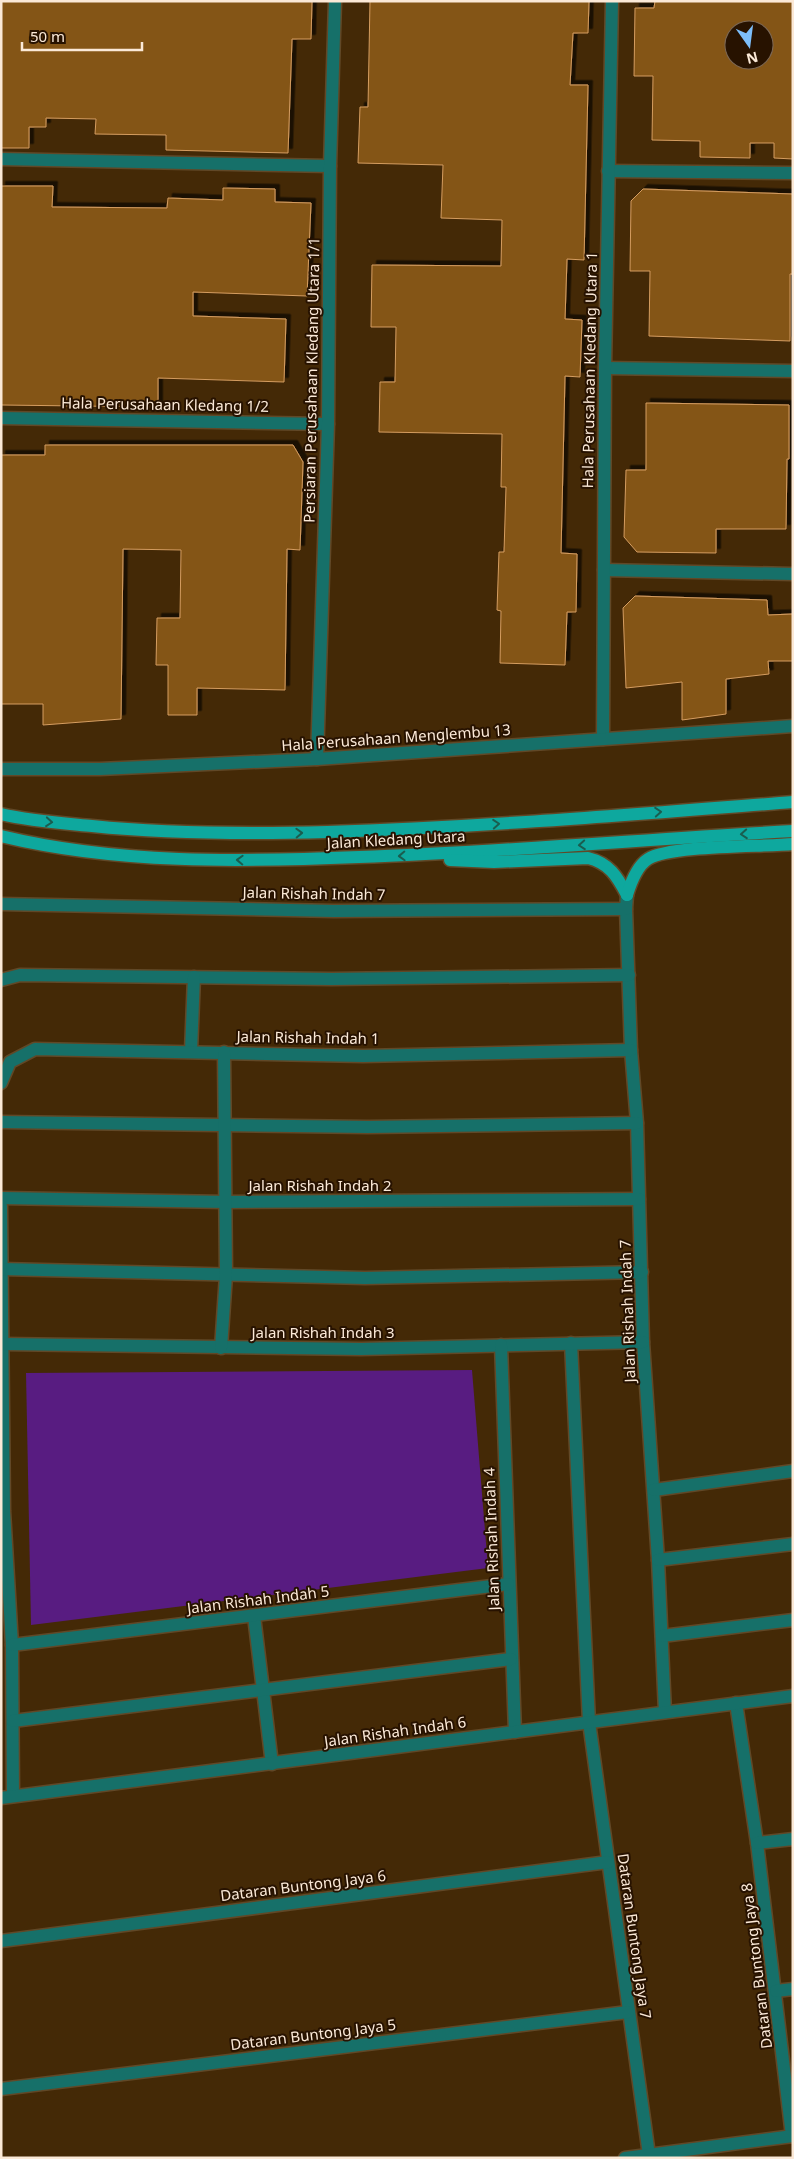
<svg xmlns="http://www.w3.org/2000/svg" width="794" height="2159" font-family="'Noto Sans',sans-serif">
<defs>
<filter id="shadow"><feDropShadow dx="4.5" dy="-4.5" stdDeviation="0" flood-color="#0009"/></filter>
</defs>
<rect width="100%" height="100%" fill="#442906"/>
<!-- green -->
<path fill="#581c81" d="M472 1370 488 1568 31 1625 26 1373Z"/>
<!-- building -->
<g fill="#845417" stroke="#d59d60" fill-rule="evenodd" filter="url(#shadow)">
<path d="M1 1H312L311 39H292L288 153 166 150V135L95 134 96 119 46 118V127H29V148H1Z"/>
<path d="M370 1H589L588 33H573L570 85H588L584 260 567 259 565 319 582 320 580 377 565 376 561 553 577 554 576 612H567L565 665 500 663 501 611 497 610 499 552H504L506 487H501L502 434 379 432 380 382H395L396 327H371L372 265 501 266 502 220 441 218 443 165 358 163 360 107H368Z"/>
<path d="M655 1 793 2V159L774 158V143H750V158L700 157V141L652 140 653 76H634L635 8H654ZM734 30H764V60H734Z"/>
<path d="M1 186H53L52 207 167 208 168 198 223 200V188L275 189V202L311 203 307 296 193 292V316L286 319 284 382 158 378V407L1 405Z"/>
<path d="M643 189 793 194V274H790V341L649 336 650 271H630L631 201Z"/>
<path d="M646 403 789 405V459H787L786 529H716V553L637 552 624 537 626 470H646Z"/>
<path d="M45 445H293L303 462 300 550 287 549 285 690 197 688V715H168V665H156L157 618H180L181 550 123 549 121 719 43 725V704H1V455H45Z"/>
<path d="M635 596 767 600 768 615 793 614V661H768L769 674 726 679V714L682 720V682L626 688 623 608Z"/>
</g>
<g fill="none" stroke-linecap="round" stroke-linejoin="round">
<!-- minor casing -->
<g stroke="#614827" stroke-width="15">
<g id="minor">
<path d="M1 159 330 166"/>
<path d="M608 171 793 173"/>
<path d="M605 368 793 371"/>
<path d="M1 418 328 424"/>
<path d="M604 570 793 574"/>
<path d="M603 739 605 368 612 1"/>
<path d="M317 759 328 424 330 166 335 1"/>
<path d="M1 769H100L317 759 793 726"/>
<path d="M627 895 626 909 631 1050 637 1123 643 1342 658 1560 665 1712"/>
<path d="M1 904 334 911 626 909"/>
<path d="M1 980 20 975 332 979 629 975"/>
<path d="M191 1051 194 977"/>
<path d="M1 1083 10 1062 35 1049 363 1056 631 1050"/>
<path d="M1 1122 368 1127 637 1123"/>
<path d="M1 1198 226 1202 639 1199"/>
<path d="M1 1206 4 1511 12 1645 13 1796"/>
<path d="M2 1269 365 1278 642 1272"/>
<path d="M571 1343 589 1722 649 2155"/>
<path d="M3 1344 361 1349 643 1342"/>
<path d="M501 1345 515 1732"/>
<path d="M221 1348 226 1275 224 1052"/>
<path d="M654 1490 793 1471"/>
<path d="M658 1560 793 1544"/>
<path d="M254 1616 272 1764"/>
<path d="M662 1636 793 1620"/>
<path d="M12 1645 508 1584"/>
<path d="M736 1703 757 1843 792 2136"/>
<path d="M13 1721 511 1659"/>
<path d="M1 1798 793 1696"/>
<path d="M757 1843 793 1839"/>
<path d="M1 1941 608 1862"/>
<path d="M776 1991 793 1989"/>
<path d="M1 2089 628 2012"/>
<path d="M625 2158 793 2136"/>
</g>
</g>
<!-- major casing -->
<g stroke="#614827" stroke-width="15">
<g id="major">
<path d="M1 814C31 821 61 823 92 826 170 834 249 834 327 832 483 827 638 814 793 802"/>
<path d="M1 836C117 864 240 862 359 857 504 852 648 839 793 831"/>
<path d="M450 860 494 862 588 858C609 863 617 876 627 895"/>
<path d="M627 895C631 882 637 866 648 859 671 845 761 847 793 844"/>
</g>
</g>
<!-- minor -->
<use href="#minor" stroke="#167069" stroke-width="12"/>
<!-- major -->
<use href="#major" stroke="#0ea89e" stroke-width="12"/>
</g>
<!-- one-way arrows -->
<defs><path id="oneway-chevron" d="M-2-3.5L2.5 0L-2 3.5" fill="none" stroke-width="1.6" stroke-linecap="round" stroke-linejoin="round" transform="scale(1.25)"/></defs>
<g stroke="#1a5d4f">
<use href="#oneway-chevron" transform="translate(658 812) rotate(-4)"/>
<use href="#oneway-chevron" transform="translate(49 822) rotate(5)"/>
<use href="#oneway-chevron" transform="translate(496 824) rotate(-4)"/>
<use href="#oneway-chevron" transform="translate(299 833) rotate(-2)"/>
<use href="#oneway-chevron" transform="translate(744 834) rotate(176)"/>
<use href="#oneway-chevron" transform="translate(582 845) rotate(176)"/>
<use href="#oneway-chevron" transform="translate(402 856) rotate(178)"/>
<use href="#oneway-chevron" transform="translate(240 860) rotate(-178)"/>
</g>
<g text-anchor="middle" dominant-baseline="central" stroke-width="4" stroke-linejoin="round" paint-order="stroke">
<!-- street labels -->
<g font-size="15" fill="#fbe9d7" stroke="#271200">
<text transform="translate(589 370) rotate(-89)">Hala Perusahaan Kledang Utara 1</text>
<text transform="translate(311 380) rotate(-89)">Persiaran Perusahaan Kledang Utara 1/1</text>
<text transform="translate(165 404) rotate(1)">Hala Perusahaan Kledang 1/2</text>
<text transform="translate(396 737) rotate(-4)">Hala Perusahaan Menglembu 13</text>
<text transform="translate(396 839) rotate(-3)">Jalan Kledang Utara</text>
<text transform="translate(314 893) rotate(1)">Jalan Rishah Indah 7</text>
<text transform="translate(308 1037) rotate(1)">Jalan Rishah Indah 1</text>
<text x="320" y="1185">Jalan Rishah Indah 2</text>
<text transform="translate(627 1311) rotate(-92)">Jalan Rishah Indah 7</text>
<text x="323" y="1332">Jalan Rishah Indah 3</text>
<text transform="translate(491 1539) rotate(-92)">Jalan Rishah Indah 4</text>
<text transform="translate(258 1599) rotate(-7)">Jalan Rishah Indah 5</text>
<text transform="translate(395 1731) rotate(-8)">Jalan Rishah Indah 6</text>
<text transform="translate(303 1885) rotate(-7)">Dataran Buntong Jaya 6</text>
<text transform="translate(635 1936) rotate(82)">Dataran Buntong Jaya 7</text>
<text transform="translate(756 1966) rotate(-97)">Dataran Buntong Jaya 8</text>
<text transform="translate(313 2034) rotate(-7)">Dataran Buntong Jaya 5</text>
</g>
</g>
<!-- border -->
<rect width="794" height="2159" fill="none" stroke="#fbe9d7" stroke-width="5"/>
<!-- north arrow -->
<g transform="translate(749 45) rotate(166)"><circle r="24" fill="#271200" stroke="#7c6856"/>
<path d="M0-4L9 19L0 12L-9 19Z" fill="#7dbef9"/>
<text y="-8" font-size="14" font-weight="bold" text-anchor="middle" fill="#fbe9d7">N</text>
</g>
<!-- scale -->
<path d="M22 42v8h120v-8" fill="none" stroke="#fbe9d7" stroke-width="2.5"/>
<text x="30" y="42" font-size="15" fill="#fbe9d7" stroke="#271200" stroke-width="4" paint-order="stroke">50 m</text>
</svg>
